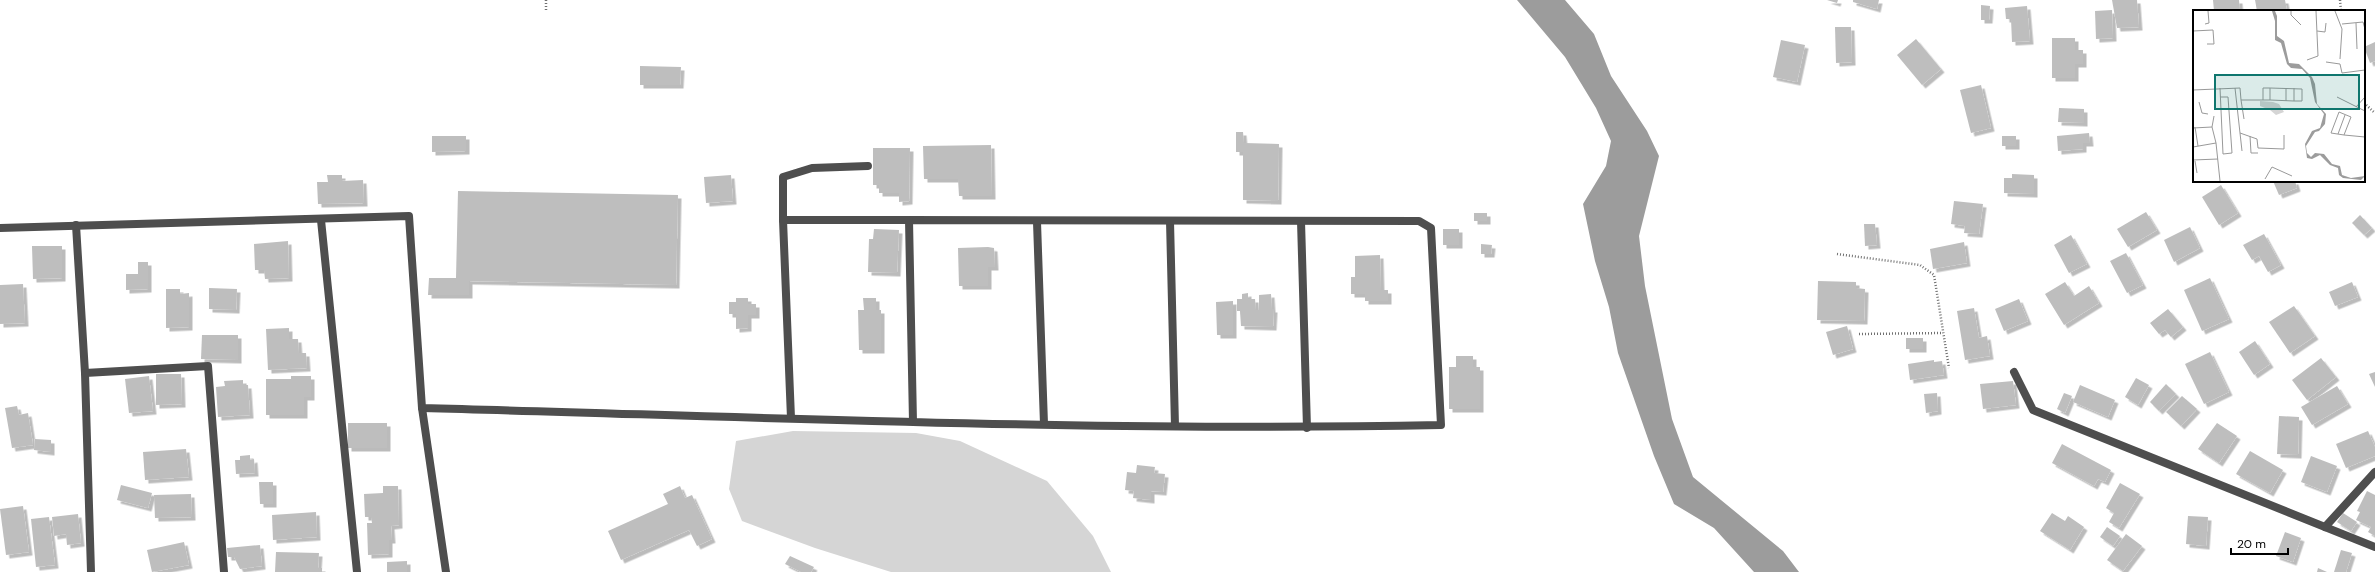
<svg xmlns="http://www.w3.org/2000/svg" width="2375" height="572" font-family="'DM Sans',sans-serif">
<defs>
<filter id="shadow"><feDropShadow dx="3.5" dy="3.5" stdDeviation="0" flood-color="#0004"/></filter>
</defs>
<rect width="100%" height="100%" fill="#fff"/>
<!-- green -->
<path fill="#d5d5d5" d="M793 431 916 433 960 441 1047 481 1093 536 1111 572H891L815 548 742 521 729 489 736 441Z"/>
<!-- water -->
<path fill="#9c9c9c" d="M1517 0H1565L1594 34 1611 76 1647 131 1659 156 1639 236 1645 286 1672 419 1693 477 1783 551 1799 572H1754L1714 528 1674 504 1654 456 1618 353 1609 307 1595 261 1583 204 1606 166 1611 141 1596 108 1565 57Z"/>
<!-- building -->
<g fill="#bebebe" filter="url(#shadow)">
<path d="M1827 0H1838L1837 3Z"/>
<path d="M1853 0H1879L1877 9 1853 2Z"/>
<path d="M2112 0H2137L2139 27 2117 28Z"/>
<path d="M2213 0H2239L2240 11H2214Z"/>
<path d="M2255 0H2285L2287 11H2257Z"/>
<path d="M1981 5 1990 6 1989 20H1981Z"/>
<path d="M2027 6 2030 41 2012 42 2011 19H2006L2005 8Z"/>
<path d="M2112 10 2113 38 2096 39 2095 11Z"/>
<path d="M1835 27H1851L1852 62 1836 63Z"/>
<path d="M2052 38H2075V50H2083V64H2075V78H2052Z"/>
<path d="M1916 39 1941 69 1922 85 1897 55Z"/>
<path d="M1781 40 1805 45 1797 82 1773 77Z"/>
<path d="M2375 42V61L2370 63 2364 47Z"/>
<path d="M640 66 681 67 680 85H640Z"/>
<path d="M1981 85 1991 128 1971 133 1960 90Z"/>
<path d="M2059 108 2084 109V123L2058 122Z"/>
<path d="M1236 132H1243L1244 143 1279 144 1278 201 1243 200V152H1236Z"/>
<path d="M2089 133 2090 143H2083V149L2058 151 2057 136Z"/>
<path d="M432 136H466V151L432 152Z"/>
<rect x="2002" y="136" width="14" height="10"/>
<path d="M991 145 992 196H959L958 179H924L923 146Z"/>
<path d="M873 148H910L909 201 899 202V193H879V185H873Z"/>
<path d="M2012 174 2034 175V194L2004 193V178H2012Z"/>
<path d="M327 175H342V181L363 180 364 203 318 204 317 182H328Z"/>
<path d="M731 175 733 201 706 203 704 177Z"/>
<path d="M2273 181H2295L2297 188 2279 195Z"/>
<path d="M2221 185 2238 213 2219 225 2202 197Z"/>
<path d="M458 191 678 195 676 285 469 281V295H428L429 278H456Z"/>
<path d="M1954 201 1983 204 1979 234 1964 233 1965 226 1951 224Z"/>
<path d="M2146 212 2157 230 2128 247 2117 229Z"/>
<rect x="1474" y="213" width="13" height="8"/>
<path d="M2360 215 2372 228 2364 235 2352 223Z"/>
<path d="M1864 224H1875L1877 245 1865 246Z"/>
<path d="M2190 227 2200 248 2174 262 2164 240Z"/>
<path d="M874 229 899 230 897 273 868 272 869 239H873Z"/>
<rect x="1443" y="229" width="16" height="16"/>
<path d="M2264 234 2281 265 2268 272 2259 256 2252 260 2243 245Z"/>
<path d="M2071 235 2087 264 2069 273 2054 245Z"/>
<path d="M288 241 289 278 265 279 264 270H255L254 244Z"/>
<path d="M1964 242 1967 263 1933 269 1930 249Z"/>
<path d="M1481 244 1492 245 1491 254H1481Z"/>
<path d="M32 246H62V278L33 279Z"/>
<path d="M988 247 994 248 995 267H988V286H959L958 248Z"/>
<path d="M2126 253 2143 285 2127 293 2110 261Z"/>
<path d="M1380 255 1381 290H1388V301H1365V294H1351V277H1355V256Z"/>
<path d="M138 262H148V289L126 290V274H138Z"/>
<path d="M2210 278 2229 319 2202 331 2184 290Z"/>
<path d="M1818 281 1856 282V288L1865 289 1864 321 1817 320Z"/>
<path d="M2065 282 2074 296 2089 286 2099 303 2064 325 2045 294Z"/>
<path d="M2352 282 2358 297 2335 306 2329 292Z"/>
<path d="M23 284 25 323 0 324V285Z"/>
<path d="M209 288 237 289 236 310 209 309Z"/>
<path d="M166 289H180V294L189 293V327L166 328Z"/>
<path d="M1248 293V299H1255L1256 310H1259V295L1271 294 1272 309H1274L1273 327 1241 326 1240 311H1237V299H1242V294Z"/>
<path d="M736 298H748V304H756V315H748V328L736 329V314H729V302H736Z"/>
<path d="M863 298H876V310H881V350H859L858 310H864Z"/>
<path d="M2019 299 2028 321 2004 331 1995 309Z"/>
<path d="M1233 301V335H1217L1216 302Z"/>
<path d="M2294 306 2315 336 2290 353 2269 322Z"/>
<path d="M1974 308 1979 338 1987 336 1990 356 1965 360 1957 311Z"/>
<path d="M2168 309 2183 327 2171 337 2165 330 2159 334 2150 323Z"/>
<path d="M1847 326 1853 349 1833 355 1826 332Z"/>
<path d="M289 328V339H298L299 353H306L307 368 268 370 266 329Z"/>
<path d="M202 335H238V360L201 359Z"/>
<rect x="1906" y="338" width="17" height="11"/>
<path d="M2255 341 2270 364 2254 375 2239 352Z"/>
<path d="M2210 352 2229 392 2204 404 2185 364Z"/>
<path d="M1456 356H1473V367H1480V409H1449V367H1456Z"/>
<path d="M2321 358 2336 377 2307 400 2292 380Z"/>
<path d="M1934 360V362L1942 361 1944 375 1910 380 1908 364Z"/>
<path d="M2375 372V387L2369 374Z"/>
<path d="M156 374H181L182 404 156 405Z"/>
<path d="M149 376 153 411 129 413 125 379Z"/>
<path d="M291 376H311V397H304V415H266V379H291Z"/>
<path d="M2136 378 2149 385 2138 405 2125 397Z"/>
<path d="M243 380V385H248L250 415 218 417 216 387 225 386 224 381Z"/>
<path d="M2013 381 2016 405 1983 409 1980 384Z"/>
<path d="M2166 384 2176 394 2159 411 2150 402Z"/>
<path d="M2080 385 2115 400 2108 417 2073 402Z"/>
<path d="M2337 386 2348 404 2312 425 2301 407Z"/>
<path d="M1937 393 1938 411 1926 413 1924 394Z"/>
<path d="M2064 393 2072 396 2065 413 2057 409Z"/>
<path d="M2182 396 2197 409 2181 426 2166 412Z"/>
<path d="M17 406 19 415 28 413 33 445 12 448 5 408Z"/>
<path d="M2279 416 2299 417 2298 455 2277 454Z"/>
<rect x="348" y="423" width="39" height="25"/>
<path d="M2217 423 2237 436 2219 463 2198 449Z"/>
<path d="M2368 431 2375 447V456L2346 468 2336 444Z"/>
<path d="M35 439 51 440V452L34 450Z"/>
<path d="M2062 444 2111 470 2105 482 2098 479 2094 486 2052 463Z"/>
<path d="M186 449 189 477 145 480 143 452Z"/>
<path d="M2250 451 2283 470 2270 493 2236 474Z"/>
<path d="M250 455V460L254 459 255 473 236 474 235 460H240V456Z"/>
<path d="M2311 456 2337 466 2327 492 2301 482Z"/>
<path d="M1137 465 1155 467 1154 473 1165 474 1163 492 1151 491V500L1133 498 1134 491 1125 490 1127 472 1136 473Z"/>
<path d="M259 482H273V504H260Z"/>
<path d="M2120 483 2140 494 2119 528 2109 522 2114 513 2106 508Z"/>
<path d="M121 485 152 493 148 508 117 500Z"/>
<path d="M383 486H398L399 525 391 526 392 540H389V554L368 555 367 523H372L371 517H365L364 494 383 493Z"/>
<path d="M680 486 685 498 692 495 712 539 697 546 689 530 621 560 608 531 668 504 663 494Z"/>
<path d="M2367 491 2375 495V536L2368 532 2371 527 2356 520 2360 512 2357 511Z"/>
<path d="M191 494 192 517 155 518 154 495Z"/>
<path d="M23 506 29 552 6 555 0 509Z"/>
<path d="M316 512 317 537 273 540 272 515Z"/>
<path d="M2052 513 2065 521 2068 516 2084 527 2070 550 2040 531Z"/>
<path d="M2343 513 2357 522 2351 531 2337 522Z"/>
<path d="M78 514 81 543 67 545 66 534 54 536 52 517Z"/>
<path d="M2188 516 2208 517 2206 546 2186 544Z"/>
<path d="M49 517 55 565 36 567 31 519Z"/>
<path d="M2107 527 2120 536 2113 546 2100 537Z"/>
<path d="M2285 532 2301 538 2293 562 2276 556Z"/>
<path d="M2126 534 2142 546 2123 571 2107 560Z"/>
<path d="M184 542 189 565 152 572 147 550Z"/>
<path d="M260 545 262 566 240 569 234 557H228L227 548Z"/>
<path d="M2341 550 2352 553 2346 572H2334Z"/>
<path d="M276 552 319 553 318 568H322V572H275Z"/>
<path d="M790 556 814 567 811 572H801L785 564Z"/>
<path d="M407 561V572H387V562Z"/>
<path d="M2318 568 2327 572H2317Z"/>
</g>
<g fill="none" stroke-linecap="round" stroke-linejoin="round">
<!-- path -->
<g stroke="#707070" stroke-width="2.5" stroke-dasharray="1 2" stroke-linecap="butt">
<path d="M2340 0 2341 11"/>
<path d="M546 10V0"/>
<path d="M2364 103 2375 113"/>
<path d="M1837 254 1920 265 1934 275 1949 368"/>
<path d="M1859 334 1943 333"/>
</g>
<!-- street -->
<g stroke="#4e4e4e" stroke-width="8">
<path d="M321 220 357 572"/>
<path d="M783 220V177L812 168 868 166"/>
<path d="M1170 221 1175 426"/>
<path d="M1301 221 1307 428"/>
<path d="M1037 222 1044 424"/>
<path d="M76 225 85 373 91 572"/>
<path d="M0 228 409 216 422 408C762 417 1101 432 1441 425L1431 228 1419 221 909 220 913 422"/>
<path d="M2014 372 2033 410 2375 547"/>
<path d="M85 373 208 366 224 572"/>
<path d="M422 408 446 572"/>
<path d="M791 418 783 220H909"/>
<path d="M2325 527 2375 472"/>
</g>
</g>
<!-- overview -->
<g transform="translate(2193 10)">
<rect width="172" height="172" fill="#fff"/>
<path d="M67 91 80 92 86 94 91 102 83 105 77 100 67 96Z" fill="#d5d5d5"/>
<path d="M79 1H82L84 6V26L91 31 96 53 106 54 119 67 122 74 124 94 133 104 132 114 126 121 122 122 113 136 114 143 118 147 122 143 131 144 139 154 147 156 149 165 158 168 172 166 168 170 150 168 146 165 145 158 137 155 127 145 119 149 114 148 112 134 119 121 127 118 131 104 122 92 117 68 109 59 98 58 94 54 88 33 82 30V11Z" fill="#9c9c9c"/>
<path fill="none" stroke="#999" stroke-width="1" d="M98 1V5L108 15M142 1 149 19 147 49M163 13 164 39M12 14 16 13 15 1M149 14 170 12 172 19M0 21 20 20 21 34H14M124 21 132 22 133 13M114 50 125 46 123 1M133 52 147 54 149 63 172 60M27 78 30 144 39 143 35 87H27M42 78 47 123 64 129 65 138 91 139V125M93 78V91M101 78V91M0 80 47 78 48 90H77L101 91H109V79L77 78V90M144 87 172 101M48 90 51 109M70 90V78H77M6 92 9 103 15 104M163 97 172 87M2 117 5 136M19 117 23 133 27 171M0 118 19 117 21 106M47 123 49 141M145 124 152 105M151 125 158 107 146 102 138 123 151 125 172 127M57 126 58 143H65M0 137 23 133M0 150 25 149M2 151 4 163M72 169 79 157 99 166"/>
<path fill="#0f766e" fill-opacity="0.15" stroke="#0f766e" stroke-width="2" d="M22 65H166V99H22Z"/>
<rect width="172" height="172" fill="none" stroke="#000" stroke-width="2"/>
</g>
<!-- scale -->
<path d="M2231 548v6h57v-6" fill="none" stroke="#000000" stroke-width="2"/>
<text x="2237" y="548" font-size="12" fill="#000000" stroke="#ffffff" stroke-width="3" paint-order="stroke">20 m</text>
</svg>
